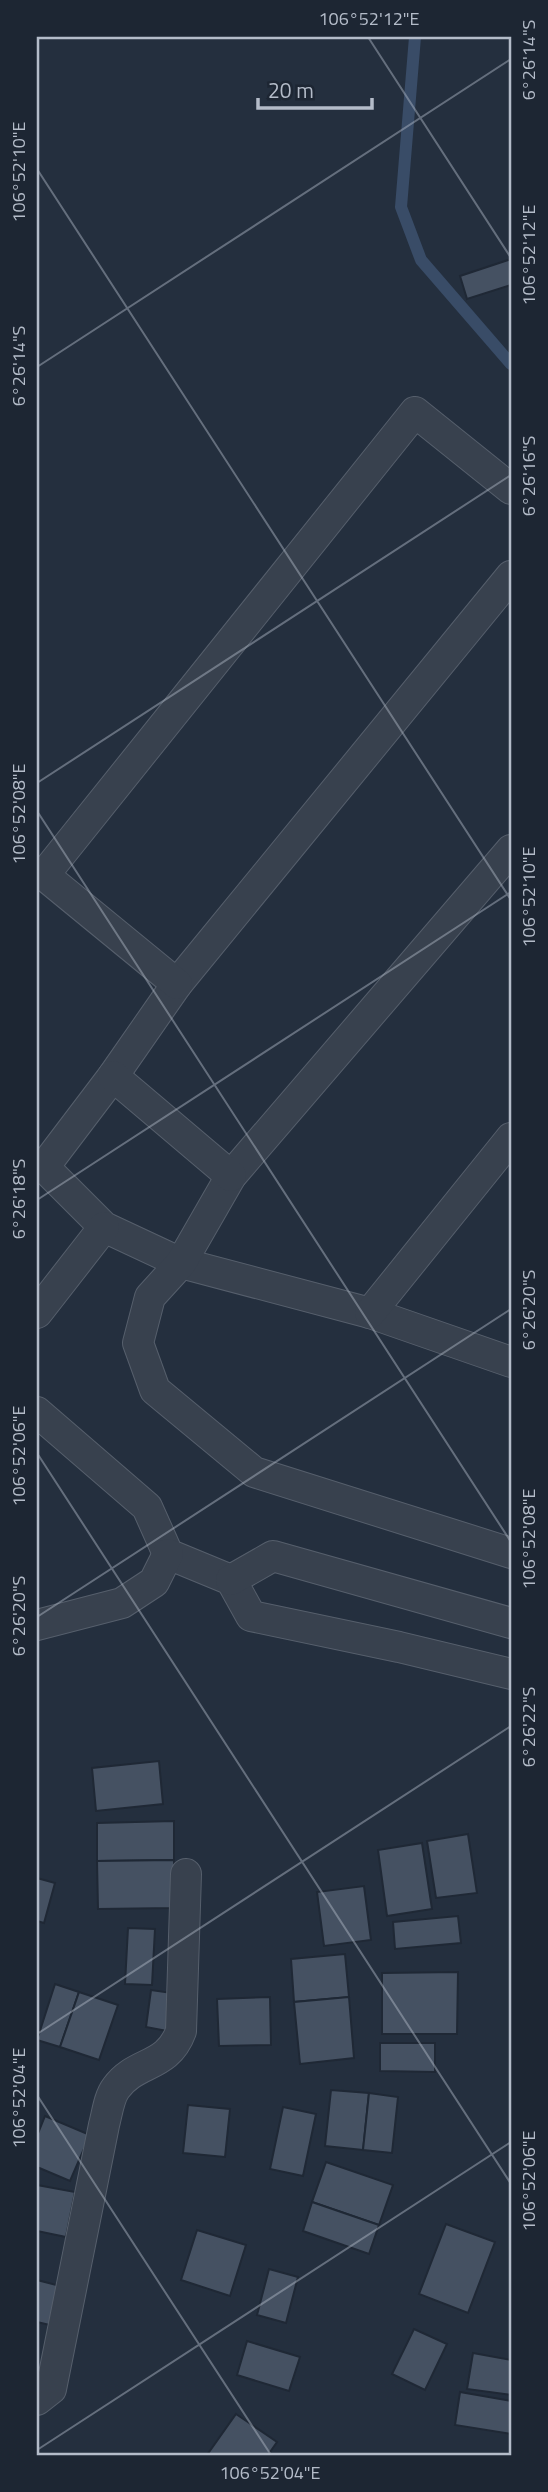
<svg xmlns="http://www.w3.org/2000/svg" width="548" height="2492" font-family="'Titillium Web',sans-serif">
<rect width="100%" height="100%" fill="#242f3e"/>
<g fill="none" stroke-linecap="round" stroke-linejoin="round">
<!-- stream -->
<path stroke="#394c67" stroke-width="12" d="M415 37 401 207 421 260 511 364"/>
</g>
<!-- building -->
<g fill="#455162" stroke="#1f2835" stroke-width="2">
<path d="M511 259V285L467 299 460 276Z"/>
<path d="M159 1761 163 1804 96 1811 92 1768Z"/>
<path d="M174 1821V1860L97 1861V1823Z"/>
<path d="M468 1834 477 1893 436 1898 427 1841Z"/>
<path d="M422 1843 432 1909 387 1916 378 1850Z"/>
<path d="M174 1860 175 1908 98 1909 97 1861Z"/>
<path d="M37 1878 55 1883 44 1923 37 1921Z"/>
<path d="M364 1886 371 1940 324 1946 317 1892Z"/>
<path d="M458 1916 461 1943 395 1949 393 1922Z"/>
<path d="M128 1928 155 1929 152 1985 125 1984Z"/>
<path d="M345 1954 349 1997 294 2002 291 1959Z"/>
<path d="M458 1972 457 2034H382V1973Z"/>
<path d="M55 1984 79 1992 60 2047 37 2040Z"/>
<path d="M151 1990 172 1993 167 2031 146 2027Z"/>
<path d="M79 1992 118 2005 99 2060 60 2047Z"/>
<path d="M270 1997 271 2045 219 2046 217 1999Z"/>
<path d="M349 1997 354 2058 300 2064 294 2002Z"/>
<path d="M380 2043H435V2072L380 2071Z"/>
<path d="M331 2090 369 2093 363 2150 325 2146Z"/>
<path d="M369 2093 398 2097 392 2153 363 2150Z"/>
<path d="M188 2105 230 2109 225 2157 183 2153Z"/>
<path d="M283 2107 316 2114 303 2176 270 2169Z"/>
<path d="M45 2116 90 2135 70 2181 37 2167V2136Z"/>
<path d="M326 2162 393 2185 379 2225 312 2202Z"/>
<path d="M37 2185 75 2192 66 2237 37 2231Z"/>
<path d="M312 2202 379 2225 369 2254 303 2231Z"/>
<path d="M446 2224 495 2242 468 2313 419 2294Z"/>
<path d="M197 2230 246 2245 230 2296 181 2280Z"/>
<path d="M269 2269 298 2277 286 2323 257 2315Z"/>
<path d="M37 2280 68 2288 58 2327 37 2322Z"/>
<path d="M414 2329 447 2344 425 2390 392 2374Z"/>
<path d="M247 2341 300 2357 289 2391 237 2375Z"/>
<path d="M473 2353 511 2360V2395L467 2389Z"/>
<path d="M460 2392 511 2401V2434L455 2425Z"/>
<path d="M236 2414 277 2442 268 2455H207Z"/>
</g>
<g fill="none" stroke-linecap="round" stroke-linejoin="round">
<!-- street casing -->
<g stroke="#565f6c" stroke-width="32">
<g id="street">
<path d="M511 576 177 984 113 1076 44 1167 104 1227 181 1263 370 1313 511 1362"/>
<path d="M511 850 231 1176 181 1263 150 1297 138 1343 155 1390 254 1472 511 1553"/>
<path d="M177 984 44 875 415 412 511 489"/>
<path d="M113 1076 231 1176"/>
<path d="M37 1313 104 1227"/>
<path d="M370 1313 511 1138"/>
<path d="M37 1412 147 1507 168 1554 231 1580 251 1616 399 1647 511 1674"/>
<path d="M231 1580 273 1556 511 1623"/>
<path d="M37 1625 122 1603 154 1582 168 1554"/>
<path d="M37 2400 51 2389 104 2125C107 2114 109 2097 116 2088 136 2060 167 2069 181 2031L186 1874"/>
</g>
</g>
<!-- street -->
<use href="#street" stroke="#38414e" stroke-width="30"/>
</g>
<!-- ticks -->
<path fill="none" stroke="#b4bcc9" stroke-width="2" stroke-opacity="0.45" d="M368 37 511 258M37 169 511 900M37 367 511 59M37 783 511 475M37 811 511 1542M37 1200 511 892M37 1453 511 2184M37 1617 511 1309M37 2034 511 1726M37 2095 271 2455M37 2450 511 2142"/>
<!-- border -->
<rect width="548" height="2492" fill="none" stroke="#1d2633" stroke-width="77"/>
<!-- scale -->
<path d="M258 98v10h114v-10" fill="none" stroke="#b4bcc9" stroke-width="3.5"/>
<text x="268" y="98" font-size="21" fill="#b4bcc9" stroke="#1d2633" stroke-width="5" paint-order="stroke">20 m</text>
<rect x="38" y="38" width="472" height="2416" fill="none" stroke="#b4bcc9" stroke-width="2.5"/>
<g font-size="18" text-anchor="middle" fill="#b4bcc9">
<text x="369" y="25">106°52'12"E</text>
<text transform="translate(529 60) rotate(-90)" y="6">6°26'14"S</text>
<text transform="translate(19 172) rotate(-90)" y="6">106°52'10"E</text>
<text transform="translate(529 255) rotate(-90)" y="6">106°52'12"E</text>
<text transform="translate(19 366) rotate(-90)" y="6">6°26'14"S</text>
<text transform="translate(529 476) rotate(-90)" y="6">6°26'16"S</text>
<text transform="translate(19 814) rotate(-90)" y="6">106°52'08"E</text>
<text transform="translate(529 897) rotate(-90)" y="6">106°52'10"E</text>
<text transform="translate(19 1199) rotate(-90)" y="6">6°26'18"S</text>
<text transform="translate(529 1310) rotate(-90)" y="6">6°26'20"S</text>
<text transform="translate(19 1456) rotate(-90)" y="6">106°52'06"E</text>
<text transform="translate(529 1539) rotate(-90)" y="6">106°52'08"E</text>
<text transform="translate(19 1616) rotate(-90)" y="6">6°26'20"S</text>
<text transform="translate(529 1727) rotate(-90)" y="6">6°26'22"S</text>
<text transform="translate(19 2098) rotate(-90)" y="6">106°52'04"E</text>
<text transform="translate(529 2181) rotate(-90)" y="6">106°52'06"E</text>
<text x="270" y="2479">106°52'04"E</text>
</g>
</svg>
